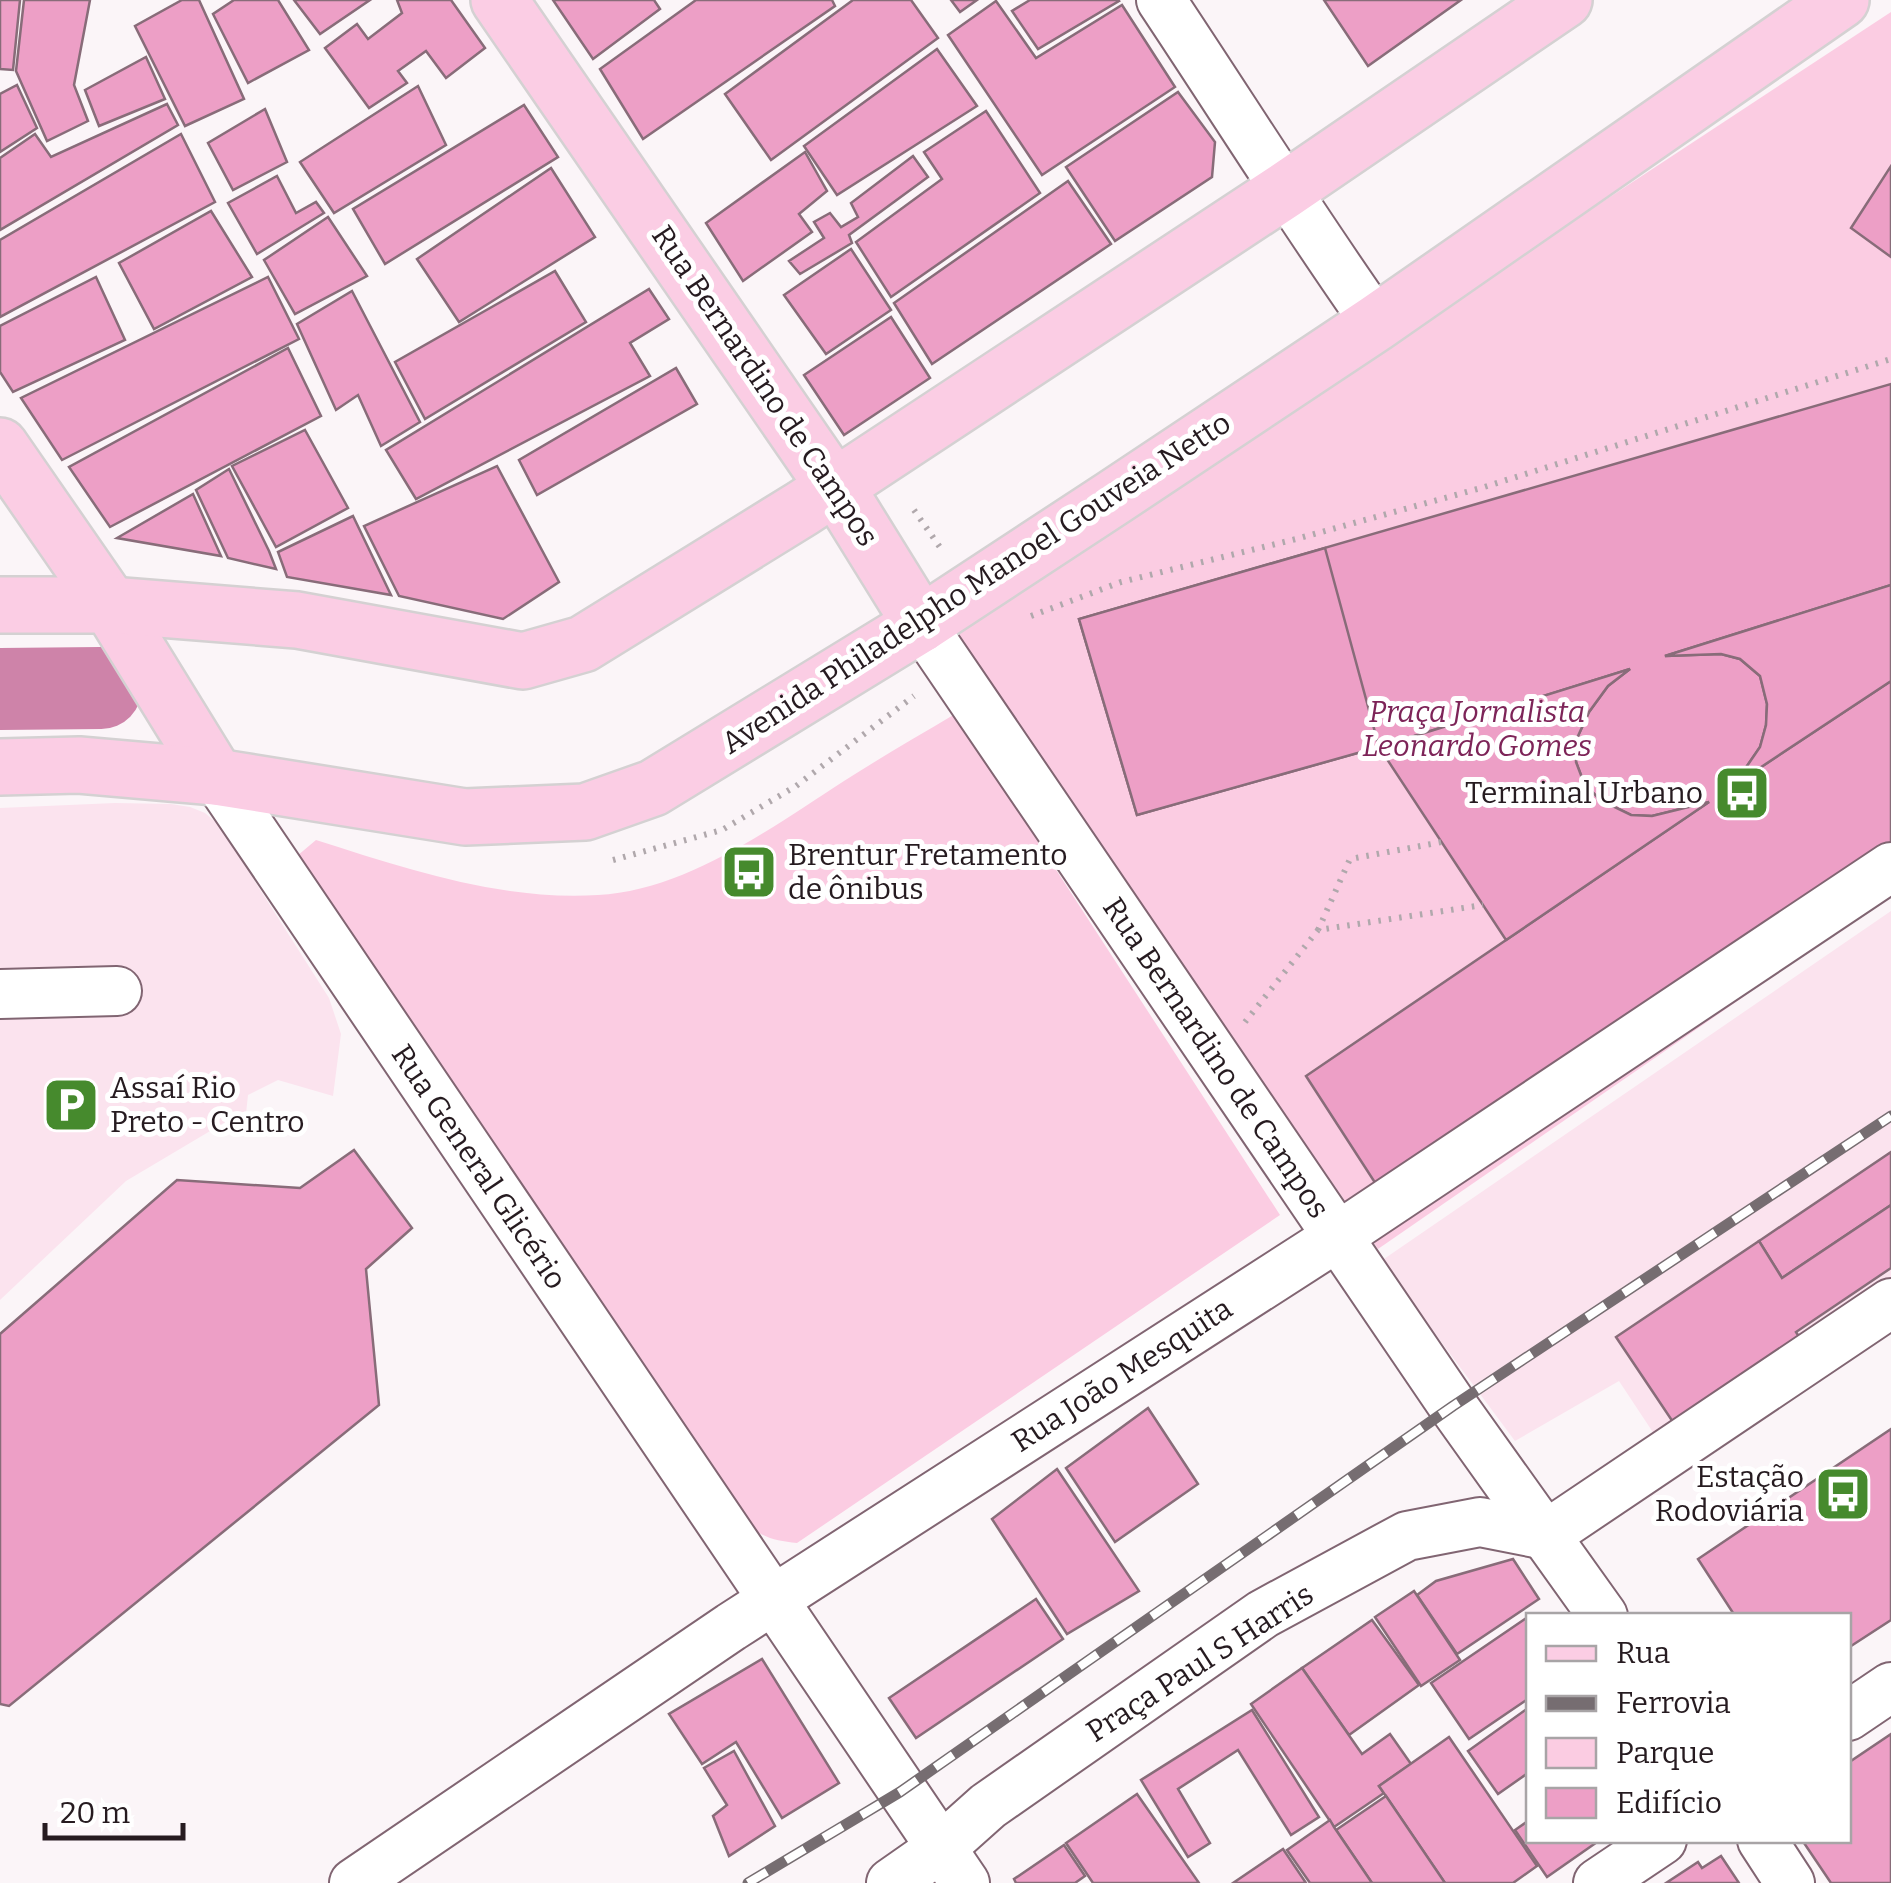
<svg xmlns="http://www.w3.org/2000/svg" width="1891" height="1883" font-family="Bitter,serif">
<rect width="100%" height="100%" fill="#fbf5f8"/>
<!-- built -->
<g fill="#fbe3ee">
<path d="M115 803 171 804 190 807 205 813 219 825 329 998 341 1034 333 1096 278 1080 248 1095 245 1123 227 1121 126 1181 0 1300V808Z"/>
<path d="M1891 911V1291L1662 1446 1619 1381 1515 1441 1381 1261Z"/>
</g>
<!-- green -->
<g fill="#fbcce2">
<path d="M1891 12V895L1378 1249 952 630Z"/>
<path d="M955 714 1280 1215 797 1543C779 1541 766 1539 752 1528L297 856 316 840C407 869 501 901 598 895 685 891 773 827 844 781 880 758 918 736 955 714Z"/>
</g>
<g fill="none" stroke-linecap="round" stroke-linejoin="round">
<!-- river -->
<path stroke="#ce83a9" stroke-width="82" d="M0 689 101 688"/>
</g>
<!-- building -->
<g fill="#ed9fc6" stroke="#886c79" stroke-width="2.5">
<path d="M0 0H20L13 70 0 69Z"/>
<path d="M24 0H90L74 85 88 121 47 141 16 71Z"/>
<path d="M182 0H199L244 99 185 126 135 26Z"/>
<path d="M234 0H278L309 50 248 83 213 14Z"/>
<path d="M294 0H370L320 34Z"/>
<path d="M397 0H451L485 48 446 78 426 51 398 71 407 83 369 108 325 48 357 24 368 39 402 13Z"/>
<path d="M553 0H654L660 9 593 59Z"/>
<path d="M696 0H832L835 6 643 139 600 69Z"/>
<path d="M853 0H911L938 38 771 160 725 94Z"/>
<path d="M951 0H977L960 12Z"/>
<path d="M1030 0H1118L1119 1 1038 49 1012 11Z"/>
<path d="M1324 0H1461L1368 66Z"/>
<path d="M996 1 1036 58 1122 5 1175 87 1042 175 948 35Z"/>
<path d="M937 49 977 106 837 195 804 146Z"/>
<path d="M146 57 165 99 99 126 85 90Z"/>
<path d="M17 85 37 128 0 152V94Z"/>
<path d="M418 86 446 145 334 213 300 162Z"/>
<path d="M1178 92 1215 142 1212 177 1115 241 1066 167Z"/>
<path d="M167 104 178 125 0 230V158L35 134 51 157Z"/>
<path d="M524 105 558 157 385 264 353 209Z"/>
<path d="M265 109 287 162 233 190 208 143Z"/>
<path d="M986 111 1040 193 891 297 856 242 942 179 924 152Z"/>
<path d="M181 134 215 202 0 317V240Z"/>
<path d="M805 152 827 191 799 214 812 232 743 281 706 223Z"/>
<path d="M913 156 928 177 849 235 852 243 800 274 789 261 824 238 814 222 830 213 841 227 858 217 851 203Z"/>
<path d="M1891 166V257L1851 228Z"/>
<path d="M551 168 595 237 459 322 417 259Z"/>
<path d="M277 176 296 213 316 202 324 213 257 254 228 203Z"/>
<path d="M1068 181 1111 244 932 364 894 303Z"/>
<path d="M211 211 252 277 154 329 119 263Z"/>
<path d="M328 217 367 276 295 314 264 260Z"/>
<path d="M851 249 891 310 826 354 784 295Z"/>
<path d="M555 271 586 322 425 419 395 362Z"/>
<path d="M96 277 125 340 13 392 0 372V326Z"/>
<path d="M268 277 299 339 62 460 21 398Z"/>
<path d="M649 289 669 319 630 343 650 376 416 499 386 450Z"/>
<path d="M352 291 420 422 381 446 358 395 336 410 297 324Z"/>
<path d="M891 317 930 378 844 435 804 375Z"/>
<path d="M288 348 321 416 110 527 69 467Z"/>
<path d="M676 368 697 404 537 495 519 460Z"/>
<path d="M1891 384V585L1665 656 1721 654 1740 659 1760 676 1767 704 1766 725 1760 747 1734 785 1891 681V878L1394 1212 1306 1076 1709 802 1652 816 1631 815 1600 800 1584 783 1576 762 1578 736 1589 712 1608 686 1630 669 1379 747 1137 815 1079 619Z"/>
<path d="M305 430 348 508 276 547 232 466Z"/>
<path d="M497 466 559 582 503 619 399 596 364 526Z"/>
<path d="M229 469 269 551 276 569 228 558 196 490Z"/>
<path d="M193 494 221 556 117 538Z"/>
<path d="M353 516 391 595 287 577 278 552Z"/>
<path d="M1325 548 1379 747 1137 815 1079 619Z"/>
<path d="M1891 585V681L1734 785 1760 747 1766 725 1767 704 1760 676 1740 659 1721 654 1665 656Z"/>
<path d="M1630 669 1608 686 1589 712 1578 736 1576 762 1584 783 1600 800 1631 815 1652 816 1709 802 1506 940 1379 747Z"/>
<path d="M354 1150 412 1228 366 1269 379 1405 9 1706 0 1704V1334L177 1180 300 1188Z"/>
<path d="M1891 1152V1205L1782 1278 1759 1241Z"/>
<path d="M1891 1205V1268L1796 1332 1805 1346 1679 1431 1616 1337 1759 1241 1782 1278Z"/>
<path d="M1148 1408 1198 1484 1115 1542 1066 1468Z"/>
<path d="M1891 1429V1620L1848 1648V1616H1735L1698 1559Z"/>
<path d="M1057 1469 1139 1591 1067 1634 992 1519Z"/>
<path d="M1513 1559 1539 1599 1457 1654 1417 1595 1436 1581Z"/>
<path d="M1414 1591 1460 1660 1421 1686 1375 1617Z"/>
<path d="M1036 1599 1063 1639 916 1738 889 1698Z"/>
<path d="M1528 1617V1699L1469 1739 1431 1683Z"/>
<path d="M1372 1620 1419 1685 1349 1735 1302 1668Z"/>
<path d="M762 1659 839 1783 782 1818 736 1742 702 1764 669 1714Z"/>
<path d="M1302 1668 1362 1754 1390 1734 1411 1764 1379 1786 1384 1793 1334 1827 1251 1704Z"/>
<path d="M1528 1708V1773L1498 1794 1468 1751Z"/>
<path d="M1252 1710 1319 1817 1291 1835 1238 1750 1178 1789 1210 1843 1188 1857 1141 1780Z"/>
<path d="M1891 1734V1883H1831L1802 1840H1848V1763Z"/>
<path d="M1449 1737 1537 1866 1513 1883H1445L1379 1786Z"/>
<path d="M734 1751 775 1826 729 1856 713 1816 727 1805 704 1768Z"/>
<path d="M1137 1794 1199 1883H1093L1066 1843Z"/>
<path d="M1386 1796 1445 1883H1372L1336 1830Z"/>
<path d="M1330 1820 1334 1827 1372 1883H1310L1287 1850Z"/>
<path d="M1528 1821V1840H1600L1547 1877 1515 1830Z"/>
<path d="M1064 1845 1085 1876 1075 1883H1016L1014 1879Z"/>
<path d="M1283 1849 1306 1883H1233Z"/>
<path d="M1721 1856 1739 1883H1666L1698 1862 1702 1868Z"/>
</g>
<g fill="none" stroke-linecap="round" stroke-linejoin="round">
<!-- minor casing -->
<g stroke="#816572" stroke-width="52">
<g id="minor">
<path d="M1161 0C1233 108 1301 217 1376 323"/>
<path d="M921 624 1453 1406 1603 1616"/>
<path d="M216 777 965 1883"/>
<path d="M0 994 117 991"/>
<path d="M1848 1716 1891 1687"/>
<path d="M1762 1840 1790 1883"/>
<path d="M354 1883 731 1627 1337 1237 1891 867"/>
<path d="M891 1883 941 1848 988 1806 1263 1614 1407 1536 1480 1522 1546 1535 1891 1303"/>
<path d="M1598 1883 1662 1840"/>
</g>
</g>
<!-- major casing -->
<g stroke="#d4d1d2" stroke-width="60">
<g id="major">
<path d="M499 0 851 511 921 624"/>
<path d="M0 446 110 605 216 777"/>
<path d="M0 605H110L297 620 523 661 583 644 803 508 1284 191 1564 0"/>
<path d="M0 767 79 765 216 777 465 817 585 812 653 788 921 624 1113 498 1376 323 1841 0"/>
</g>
</g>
<!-- path -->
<g stroke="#b0a8ac" stroke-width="6" stroke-dasharray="2.5 8" stroke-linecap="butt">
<path d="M914 510 944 553"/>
<path d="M1031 616 1121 582 1296 539 1481 488 1891 359"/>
<path d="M613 860 722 830 796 786 914 696"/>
<path d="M1318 930 1350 859 1442 842"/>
<path d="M1245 1022 1318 930 1483 905"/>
</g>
<!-- minor -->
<use href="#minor" stroke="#fff" stroke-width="48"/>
<!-- major -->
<use href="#major" stroke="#fbcde4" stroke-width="55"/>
<!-- rail casing -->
<g stroke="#766d71" stroke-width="11">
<path id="rail" d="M748 1883 900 1792 1453 1406 1891 1116"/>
</g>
<!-- rail -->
<use href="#rail" stroke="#fff" stroke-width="8" stroke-dasharray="22" stroke-linecap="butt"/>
</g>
<!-- icons -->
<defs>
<g id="bus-square" transform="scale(2.875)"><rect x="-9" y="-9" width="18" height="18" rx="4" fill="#468a2d" stroke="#fff"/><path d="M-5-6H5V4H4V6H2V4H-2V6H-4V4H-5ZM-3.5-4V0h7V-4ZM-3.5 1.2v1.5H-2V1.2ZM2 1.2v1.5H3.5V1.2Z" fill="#fff"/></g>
<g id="parking-square" transform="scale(2.875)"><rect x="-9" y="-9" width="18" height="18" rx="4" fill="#468a2d" stroke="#fff"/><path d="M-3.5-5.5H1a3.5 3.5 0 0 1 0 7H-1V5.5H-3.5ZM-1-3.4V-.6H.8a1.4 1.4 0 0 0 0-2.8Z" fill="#fff"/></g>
</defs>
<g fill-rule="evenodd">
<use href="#bus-square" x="1742" y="793"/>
<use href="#bus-square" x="749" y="872"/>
<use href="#parking-square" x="71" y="1105"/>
<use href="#bus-square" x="1843" y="1494"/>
</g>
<g text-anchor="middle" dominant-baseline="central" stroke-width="10" stroke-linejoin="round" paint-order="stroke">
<!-- street labels -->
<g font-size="30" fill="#261b20" stroke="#fff">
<text transform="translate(765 386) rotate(56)">Rua Bernardino de Campos</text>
<text transform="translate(976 583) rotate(-33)">Avenida Philadelpho Manoel Gouveia Netto</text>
<text transform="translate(1216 1058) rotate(56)">Rua Bernardino de Campos</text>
<text transform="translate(479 1167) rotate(56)">Rua General Glicério</text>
<text transform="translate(1122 1375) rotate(-33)">Rua João Mesquita</text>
<text transform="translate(1200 1663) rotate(-33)">Praça Paul S Harris</text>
</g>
<!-- park labels -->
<g font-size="30" font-style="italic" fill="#7d2458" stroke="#fff">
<text x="1477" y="712">Praça Jornalista<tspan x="1477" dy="34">Leonardo Gomes</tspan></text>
</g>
<!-- poi labels -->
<g font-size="30" fill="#261b20" stroke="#fff" text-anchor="end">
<text x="1703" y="793">Terminal Urbano</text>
<text x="788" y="855" text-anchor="start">Brentur Fretamento<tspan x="788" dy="34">de ônibus</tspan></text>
<text x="110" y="1088" text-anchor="start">Assaí Rio<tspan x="110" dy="34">Preto - Centro</tspan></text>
<text x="1804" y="1477">Estação<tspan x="1804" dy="34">Rodoviária</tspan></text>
</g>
</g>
<!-- legend -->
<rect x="1526" y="1613" width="325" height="230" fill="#ffffff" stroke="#a8a4a6" stroke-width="2.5"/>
<rect x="1546" y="1646" width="50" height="15" fill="#fbcde4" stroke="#a8a4a6" stroke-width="2.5"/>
<text x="1616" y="1663" font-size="30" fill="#261b20">Rua</text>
<rect x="1546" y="1696" width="50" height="15" fill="#766d71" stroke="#a8a4a6" stroke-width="2.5"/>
<text x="1616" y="1713" font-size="30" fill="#261b20">Ferrovia</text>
<rect x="1546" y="1738" width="50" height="30" fill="#fbcce2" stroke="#a8a4a6" stroke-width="2.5"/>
<text x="1616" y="1763" font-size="30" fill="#261b20">Parque</text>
<rect x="1546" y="1788" width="50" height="30" fill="#ed9fc6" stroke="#a8a4a6" stroke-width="2.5"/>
<text x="1616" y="1813" font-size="30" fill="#261b20">Edifício</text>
<!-- scale -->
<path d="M45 1823v15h138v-15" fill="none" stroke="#261b20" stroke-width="5"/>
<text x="60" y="1823" font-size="30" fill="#261b20" stroke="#ffffff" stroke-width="8" paint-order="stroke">20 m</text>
</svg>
